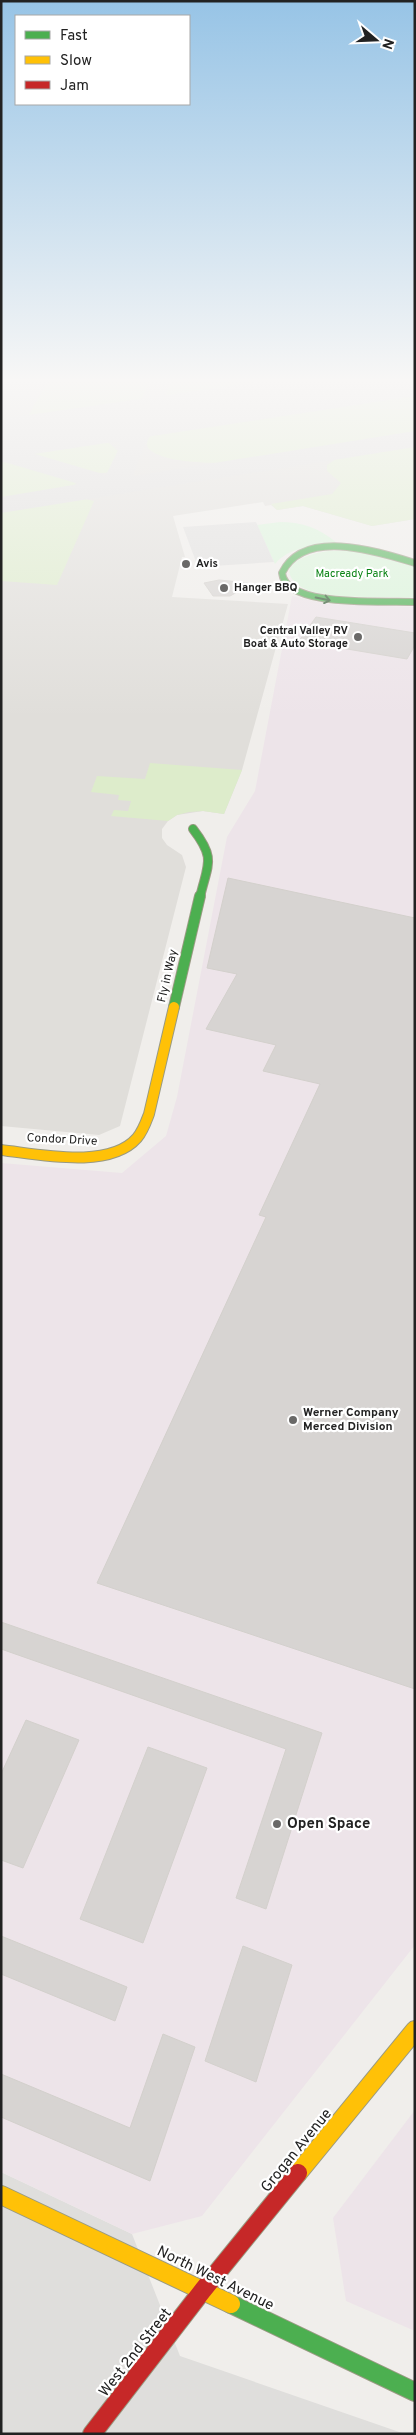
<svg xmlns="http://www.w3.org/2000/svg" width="416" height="2435" font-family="Overpass,sans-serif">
<rect width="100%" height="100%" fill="#f0eeeb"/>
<!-- residential -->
<path fill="#dfdedc" d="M1 2172 132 2234 180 2356 405 2434H1Z"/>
<!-- industrial -->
<g fill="#ede4e9">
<path d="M292 596 328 604 415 607V1945L202 2216 132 2234 1 2172V1163L122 1173 166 1136 177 1097 227 837 255 791Z"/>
<path d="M415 2110V2331L346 2301 333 2218Z"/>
</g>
<!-- airport -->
<path fill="#e0deda" d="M1 377H415V519L372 526 303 506 277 510 271 505 265 506 263 502 173 516 185 557H182L172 597 288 604 242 770 224 814 203 811 177 815 168 821 162 829V838L167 845 182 855 186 867 120 1126 99 1135 1 1126Z"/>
<!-- grass -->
<g fill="#ddeccb">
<path d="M50 377H152L139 404 131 408 37 421 26 420Z"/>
<path d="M173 377H339L175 401 165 397Z"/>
<path d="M415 390V434L223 463C205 463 162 462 149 449 145 445 148 438 150 434L158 429Z"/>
<path d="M89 440 109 443 118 451C117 456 113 468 108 472 99 478 36 458 28 451L29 448Z"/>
<path d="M415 444V519L372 526 303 506 277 510 271 504 332 494 341 483 327 471V465L339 457Z"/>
<path d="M4 462 15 463 73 481 76 484 68 489 1 499V463Z"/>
<path d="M81 498 94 501 57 585 1 581V511Z"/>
<path d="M150 763 242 770 224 814 203 811 189 812 177 815 168 821 111 816 114 810 128 811 131 801 118 800 119 795 91 792 97 776 145 779Z"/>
</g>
<!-- park -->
<g fill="#daf5da">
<path d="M280 522C303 522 319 528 337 543 315 546 290 546 275 564L257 525Z"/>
<path d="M330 551H357L415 567V598C385 594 314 604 294 581 276 561 318 552 330 551Z"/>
</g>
<!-- parking -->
<path fill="#e0dfde" d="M256 522 274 562 198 567 183 527Z"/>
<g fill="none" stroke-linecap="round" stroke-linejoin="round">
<!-- taxiway -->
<path fill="#dedddc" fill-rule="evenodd" d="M192 403 201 406 205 411C194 426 164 420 151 435 144 443 137 466 133 476L415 431V447L1 513V497L79 484 1 461V444L106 475 121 444 107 437 67 433 63 428 67 423 99 420 130 427 150 415Z"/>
<!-- runway -->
<path fill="#dedddc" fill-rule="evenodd" d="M293 377H415V396L1 459V419Z"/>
</g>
<!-- building -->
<g fill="#d7d4d2" stroke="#d3d0cc">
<path d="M219 580 230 581 252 584 230 596H213L204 583Z"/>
<path d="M316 617 415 633V645L407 659 299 641Z"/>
<path d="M228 878 415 918V1689L97 1583 266 1217 259 1215 320 1084 263 1071 276 1045 206 1029 237 974 207 968Z"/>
<path d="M1 1622 322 1733 266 1909 236 1898 286 1749 1 1649Z"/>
<path d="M26 1720 79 1740 23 1868 1 1860V1774Z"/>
<path d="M148 1747 207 1768 143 1943 80 1919Z"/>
<path d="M1 1936 127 1987 115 2021 1 1974Z"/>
<path d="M243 1946 292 1965 256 2082 205 2061Z"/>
<path d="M163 2034 195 2047 150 2181 1 2117V2074L130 2128Z"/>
</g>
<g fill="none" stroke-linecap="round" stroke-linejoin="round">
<!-- fast-far3 casing -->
<g stroke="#999a82" stroke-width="8">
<path id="fast-far3" d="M415 563C379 552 304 527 282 573 286 609 388 600 415 602"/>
</g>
<!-- fast-far2 casing -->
<g stroke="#999a82" stroke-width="10">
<path id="fast-far2" d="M193 829C216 859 208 863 200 897"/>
</g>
<!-- fast-far1 casing -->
<g stroke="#999a82" stroke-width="12">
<path id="fast-far1" d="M174 1007 200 896"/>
</g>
<!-- fast casing -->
<g stroke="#999a82" stroke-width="20">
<path id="fast" d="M231 2304 415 2392"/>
</g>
<!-- slow-far1 casing -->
<g stroke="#999a82" stroke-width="12">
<path id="slow-far1" d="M1 1150C38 1154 109 1170 137 1138 143 1131 146 1122 149 1114L174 1007"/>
</g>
<!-- slow casing -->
<g stroke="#999a82" stroke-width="20">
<g id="slow">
<path d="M298 2173 415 2030"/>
<path d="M1 2195 231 2304"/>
</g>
</g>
<!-- jam casing -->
<g stroke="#999a82" stroke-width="20">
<path id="jam" d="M92 2434 203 2290 298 2173"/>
</g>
<!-- fast-far3 -->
<use href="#fast-far3" stroke="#4caf50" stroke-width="6"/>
<!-- fast-far2 -->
<use href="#fast-far2" stroke="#4caf50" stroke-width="8"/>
<!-- fast-far1 -->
<use href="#fast-far1" stroke="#4caf50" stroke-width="10"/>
<!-- fast -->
<use href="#fast" stroke="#4caf50" stroke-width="18"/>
<!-- slow-far1 -->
<use href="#slow-far1" stroke="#ffc107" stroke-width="10"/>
<!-- slow -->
<use href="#slow" stroke="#ffc107" stroke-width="18"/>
<!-- jam -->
<use href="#jam" stroke="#c62828" stroke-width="18"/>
</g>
<!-- one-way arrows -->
<defs><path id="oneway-shaft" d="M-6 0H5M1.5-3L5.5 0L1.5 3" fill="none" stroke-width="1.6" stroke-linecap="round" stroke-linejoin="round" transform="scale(1.25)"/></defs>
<use stroke="#335a34" href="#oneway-shaft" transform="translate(323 599) rotate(11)"/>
<!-- sky -->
<linearGradient id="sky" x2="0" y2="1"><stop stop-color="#97c4e6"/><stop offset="0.53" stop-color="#f8f7f6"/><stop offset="1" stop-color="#f8f7f6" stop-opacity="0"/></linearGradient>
<rect width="416" height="718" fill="url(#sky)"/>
<!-- markers -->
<g fill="#6a6968" stroke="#fff" stroke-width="2">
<circle cx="186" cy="564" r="5"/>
<circle cx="224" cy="588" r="5"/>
<circle cx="358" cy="637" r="5"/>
<circle cx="293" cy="1420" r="5"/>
<circle cx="277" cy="1824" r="5"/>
</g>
<g text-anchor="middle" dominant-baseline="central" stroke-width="4.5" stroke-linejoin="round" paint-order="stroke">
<!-- far-poi labels -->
<g font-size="11" font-weight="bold" fill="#222" stroke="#fff" text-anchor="start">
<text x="196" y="564">Avis</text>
<text x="234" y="588">Hanger BBQ</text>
<text x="348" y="631" text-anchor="end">Central Valley RV<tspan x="348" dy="13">Boat &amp; Auto Storage</tspan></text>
</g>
<!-- far-park labels -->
<g font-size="11" fill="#0c8416" stroke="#fff">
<text x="352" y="574">Macready Park</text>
</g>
<!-- street labels -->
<g font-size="12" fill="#222" stroke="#fff">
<text transform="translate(168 976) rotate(-77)">Fly in Way</text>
<text transform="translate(62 1140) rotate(3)">Condor Drive</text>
</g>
<!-- poi labels -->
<g font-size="12" font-weight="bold" fill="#222" stroke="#fff" text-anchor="start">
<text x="303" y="1413">Werner Company<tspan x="303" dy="14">Merced Division</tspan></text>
</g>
<!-- near-poi labels -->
<g font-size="15" font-weight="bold" fill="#222" stroke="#fff" text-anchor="start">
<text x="287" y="1824">Open Space</text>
</g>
<!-- near-street labels -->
<g font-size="15" fill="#222" stroke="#fff">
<text transform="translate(297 2151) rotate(-51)">Grogan Avenue</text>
<text transform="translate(215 2279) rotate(26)">North West Avenue</text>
<text transform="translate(136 2353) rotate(-52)">West 2nd Street</text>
</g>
</g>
<!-- border -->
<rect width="416" height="2435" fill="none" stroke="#222222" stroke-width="5"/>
<!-- legend -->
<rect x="15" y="15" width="175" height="90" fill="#ffffff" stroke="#a7a7a7"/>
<rect x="25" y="31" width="25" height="8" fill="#4caf50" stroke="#a7a7a7"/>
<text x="60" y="40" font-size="15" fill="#222222">Fast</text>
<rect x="25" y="56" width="25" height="8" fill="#ffc107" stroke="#a7a7a7"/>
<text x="60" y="65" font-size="15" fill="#222222">Slow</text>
<rect x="25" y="81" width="25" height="8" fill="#c62828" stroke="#a7a7a7"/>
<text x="60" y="90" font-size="15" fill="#222222">Jam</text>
<!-- north arrow -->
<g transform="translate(376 40) rotate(109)" stroke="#ffffff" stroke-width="4" paint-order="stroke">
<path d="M0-4L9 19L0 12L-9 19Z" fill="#222222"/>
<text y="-8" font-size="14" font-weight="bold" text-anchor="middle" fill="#222222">N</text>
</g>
</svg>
